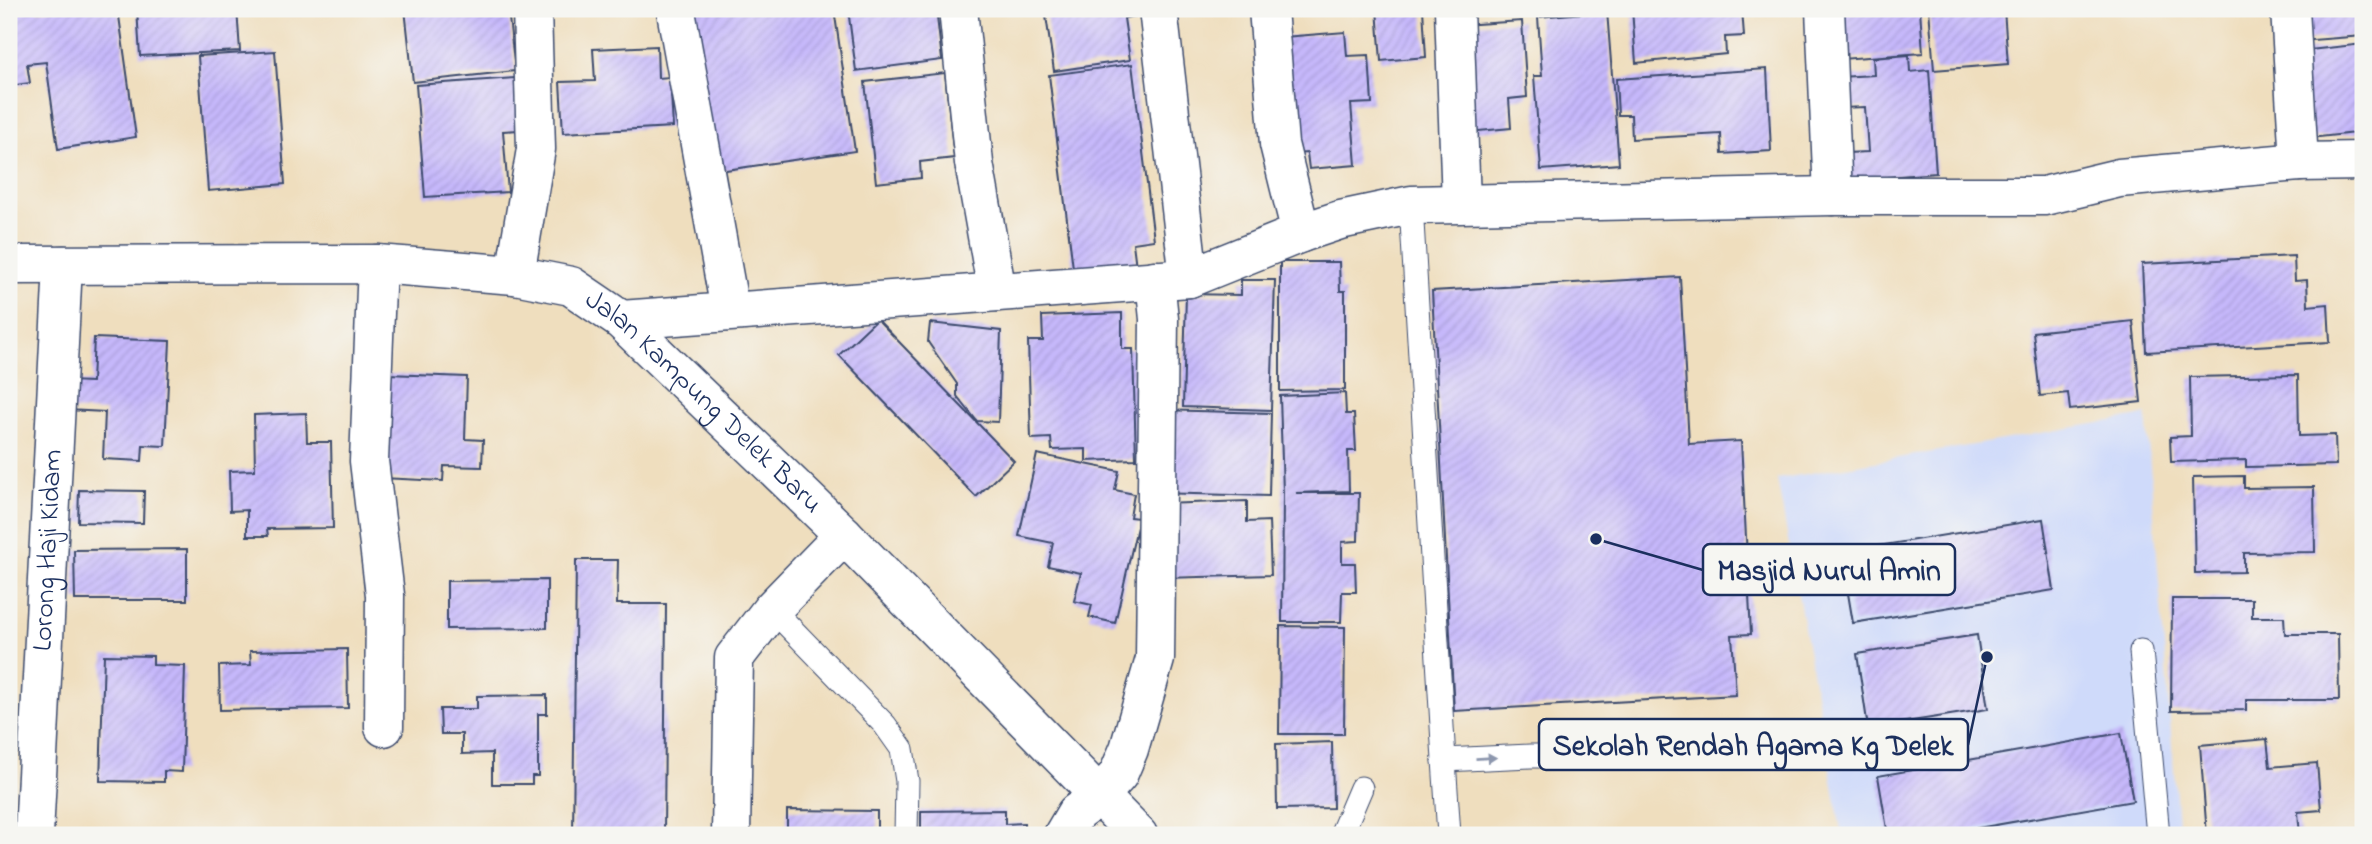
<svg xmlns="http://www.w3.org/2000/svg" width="2372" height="844" font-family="'Indie Flower',sans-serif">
<defs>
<pattern id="building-hatch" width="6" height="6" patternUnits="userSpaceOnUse" patternTransform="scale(1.75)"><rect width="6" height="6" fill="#c6b8fb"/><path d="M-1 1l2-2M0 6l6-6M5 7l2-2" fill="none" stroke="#aa9eda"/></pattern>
</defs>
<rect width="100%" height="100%" fill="#f6f6f2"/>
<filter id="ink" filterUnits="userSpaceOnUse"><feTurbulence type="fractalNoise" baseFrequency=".0143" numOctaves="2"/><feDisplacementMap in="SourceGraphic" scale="14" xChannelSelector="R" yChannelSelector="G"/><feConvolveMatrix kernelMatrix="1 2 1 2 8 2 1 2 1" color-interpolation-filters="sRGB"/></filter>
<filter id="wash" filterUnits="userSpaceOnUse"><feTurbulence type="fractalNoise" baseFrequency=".00686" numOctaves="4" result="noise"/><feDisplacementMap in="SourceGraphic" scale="28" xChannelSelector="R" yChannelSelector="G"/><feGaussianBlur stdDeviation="1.57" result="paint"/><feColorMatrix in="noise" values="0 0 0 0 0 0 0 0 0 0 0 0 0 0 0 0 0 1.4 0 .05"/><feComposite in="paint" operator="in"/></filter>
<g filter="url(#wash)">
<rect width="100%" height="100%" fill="#efdebe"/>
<!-- built -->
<path fill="#cfdafa" d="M2146 415 2179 835H1842L1777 479Z"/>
<g id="blocks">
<!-- building -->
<g fill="url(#building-hatch)">
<path d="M9 9H38V11L54 9H118L136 137 58 149 46 62 27 64 30 83 9 86Z"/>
<path d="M137 9H237L240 51 140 56Z"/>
<path d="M405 9H508L515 71 413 82Z"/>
<path d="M681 9H834L855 151 705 173Z"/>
<path d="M848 9H936L942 60 856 71Z"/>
<path d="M1045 9H1136L1137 16 1124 18 1130 60 1054 71Z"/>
<path d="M1301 9H1349V11L1302 14Z"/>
<path d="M1377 9H1423L1426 57 1381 61Z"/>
<path d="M1632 9H1742L1744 36 1725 37 1726 54 1636 63Z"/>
<path d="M1838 9H1920L1923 53 1841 59Z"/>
<path d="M1929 9H2004L2008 64 1934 70Z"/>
<path d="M2297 9H2363V36L2300 41Z"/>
<path d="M1607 11 1619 164 1541 170 1534 76H1542L1538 17Z"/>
<path d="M1522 21 1527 97 1509 99 1511 128 1468 132 1461 25Z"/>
<path d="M1345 32 1347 56 1369 55 1372 103 1351 104 1356 165 1309 169 1307 153 1294 154 1284 37Z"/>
<path d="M2363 44V132L2311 138 2301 51Z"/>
<path d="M657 46 658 78 670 77 673 127 563 133 560 82 595 81 593 49Z"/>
<path d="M275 51 285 184 208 191 198 56Z"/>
<path d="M1909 55 1910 72 1929 70 1936 173 1848 180 1846 153 1868 152 1865 107 1842 108 1839 77 1874 75 1873 58Z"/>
<path d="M1132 64 1154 240 1133 243 1136 267 1074 276 1049 75Z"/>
<path d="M1767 69 1771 151 1722 154 1721 134 1632 139 1631 115H1618L1616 79Z"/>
<path d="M945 73 954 158 920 162 921 178 876 183 865 82Z"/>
<path d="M515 78 519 130 503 131 508 192 425 197 416 85Z"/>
<path d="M2294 256 2295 281 2307 280 2308 306 2328 304 2330 342 2146 352 2142 264Z"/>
<path d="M1280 262H1339L1340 291H1345V390L1280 391Z"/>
<path d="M1680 277 1689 444 1741 441 1751 634 1732 635 1736 695 1454 711 1432 291Z"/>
<path d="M1241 280H1275L1271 410 1183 407 1186 294 1241 295Z"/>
<path d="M1122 313V349H1133L1136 459 1086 461V449L1052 450 1051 438 1031 439 1028 341H1043L1042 316Z"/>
<path d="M877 319 1014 461 976 497 839 355Z"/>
<path d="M2133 321 2141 402 2070 410 2068 393 2040 396 2033 332Z"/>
<path d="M930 323 1001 331 998 422 977 421 957 396V384L928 342Z"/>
<path d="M94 338 170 341 165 446 143 445 142 461 103 459 105 412 67 410 68 381 92 382Z"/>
<path d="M387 374 467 377 465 439 483 440 482 467 444 466 443 481 382 478Z"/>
<path d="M2298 375 2299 436 2335 435 2336 465 2246 467V460L2171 462 2170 437 2191 436 2190 377Z"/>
<path d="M1345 393 1346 414H1354L1356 451H1348L1349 491 1296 493H1359L1358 541 1342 542V563H1355L1356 592H1342L1341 622H1282L1283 493 1280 396Z"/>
<path d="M1159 410 1271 413 1269 496 1157 493Z"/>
<path d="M306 413 307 442H331L333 528 267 529 268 536H247V510L230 511 229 471 255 470 254 415Z"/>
<path d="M1037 454 1119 471 1115 490 1134 494 1130 517 1139 518 1115 623 1089 617 1092 605 1074 601 1081 573 1048 566 1053 543 1019 536Z"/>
<path d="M2244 476V488L2314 487 2315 552 2244 553V572L2195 573 2193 477Z"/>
<path d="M79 490 144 491 143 523 78 522Z"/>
<path d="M1247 501V522L1269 521 1271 575 1164 578 1163 504Z"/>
<path d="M2043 519 2054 590 1853 623 1841 552Z"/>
<path d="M187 549V600H75L74 550Z"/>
<path d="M576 560H618L617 604H666L664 835H573Z"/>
<path d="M547 580V628L447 629V581Z"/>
<path d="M2172 599H2252V617H2284L2285 634H2338L2339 700H2246V710L2171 711Z"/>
<path d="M1280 626 1345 627 1344 734H1279Z"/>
<path d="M1977 635 1988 709 1868 728 1857 654Z"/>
<path d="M347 649 348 708 220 710 219 666 251 665 250 651Z"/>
<path d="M104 655 153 656V665L185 666 182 772 164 771V782L100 781Z"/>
<path d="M547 695V714H538V776H532V784H492V753L462 754V734H441L440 709H477V696Z"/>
<path d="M2121 733 2133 801 1938 835H1888L1878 776Z"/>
<path d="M2267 739 2270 767 2317 763 2321 810 2298 812 2300 835H2207L2200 745Z"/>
<path d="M1332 742 1333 808 1277 809 1276 744Z"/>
<path d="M787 810 877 811V835H787Z"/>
<path d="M1005 810V824L1024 823V835H921V811Z"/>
</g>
</g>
</g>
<g filter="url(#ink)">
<use href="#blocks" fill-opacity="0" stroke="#3b496c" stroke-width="2"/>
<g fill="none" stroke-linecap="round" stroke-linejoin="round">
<!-- lane casing -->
<g stroke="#3b496c" stroke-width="25">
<g id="lane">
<path d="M1411 205 1444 760"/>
<path d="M772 609 885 725 902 749 907 781 906 835"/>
<path d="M2141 651 2158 835"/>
<path d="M1341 835 1361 788"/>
<path d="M1449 835 1444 760 1530 756H1632"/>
</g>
</g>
<!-- street casing -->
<g stroke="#3b496c" stroke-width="41">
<g id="street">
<path d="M677 9V17L730 310"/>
<path d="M958 9 974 163 997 292"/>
<path d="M1158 9 1189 278"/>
<path d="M1268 9 1279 144 1301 233"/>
<path d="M1454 9 1461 203"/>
<path d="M1825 9 1833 196"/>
<path d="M2290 9 2299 162"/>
<path d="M377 264 369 461 385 595 384 727"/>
<path id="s1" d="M9 265 377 264 515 275 571 286 621 320 844 535 1138 835"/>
<path d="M515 275 536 149 532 9"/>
<path d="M621 320 1189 278 1301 233 1340 220 1411 205 1833 196H2044L2119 178 2299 162 2363 161"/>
<path id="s2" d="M34 835 63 265"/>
<path d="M731 835 734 658 772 609 844 535"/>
<path d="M1063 835 1076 813 1098 797 1118 775 1129 749 1155 659 1159 319 1155 280"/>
</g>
</g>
<!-- lane -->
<use href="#lane" stroke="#fff" stroke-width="23"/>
<!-- street -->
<use href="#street" stroke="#fff" stroke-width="38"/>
</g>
<!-- one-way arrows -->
<defs><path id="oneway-solid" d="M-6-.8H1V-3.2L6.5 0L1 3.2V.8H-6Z" transform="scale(1.75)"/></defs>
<use fill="#8d97ae" href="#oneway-solid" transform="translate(1486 758) rotate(-3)"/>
</g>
<g text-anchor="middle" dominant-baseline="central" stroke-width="7" stroke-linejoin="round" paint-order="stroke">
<!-- street labels -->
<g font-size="28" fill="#1b2f5e" stroke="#f6f6f2">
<text stroke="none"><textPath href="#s1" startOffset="740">Jalan Kampung Delek Baru</textPath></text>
<text stroke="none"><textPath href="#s2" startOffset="285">Lorong Haji Kidam</textPath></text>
</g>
</g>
<!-- callouts -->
<path fill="none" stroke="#1b2f5e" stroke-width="2.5" d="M1596 539L1703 570M1987 657L1968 745"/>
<g fill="#1b2f5e" stroke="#f6f6f2" stroke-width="2.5">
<circle cx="1596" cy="539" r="7"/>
<circle cx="1987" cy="657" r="7"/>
</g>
<g fill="#f6f6f2" stroke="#1b2f5e" stroke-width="2.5">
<rect x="1703" y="544" width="252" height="51" rx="7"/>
<rect x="1539" y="719" width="429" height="51" rx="7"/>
</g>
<g font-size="30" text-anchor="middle" font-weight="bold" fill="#1b2f5e">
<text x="1829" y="580">Masjid Nurul Amin</text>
<text x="1753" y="755">Sekolah Rendah Agama Kg Delek</text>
</g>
<!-- margin -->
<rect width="2372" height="844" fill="none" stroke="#f6f6f2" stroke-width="35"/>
</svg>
